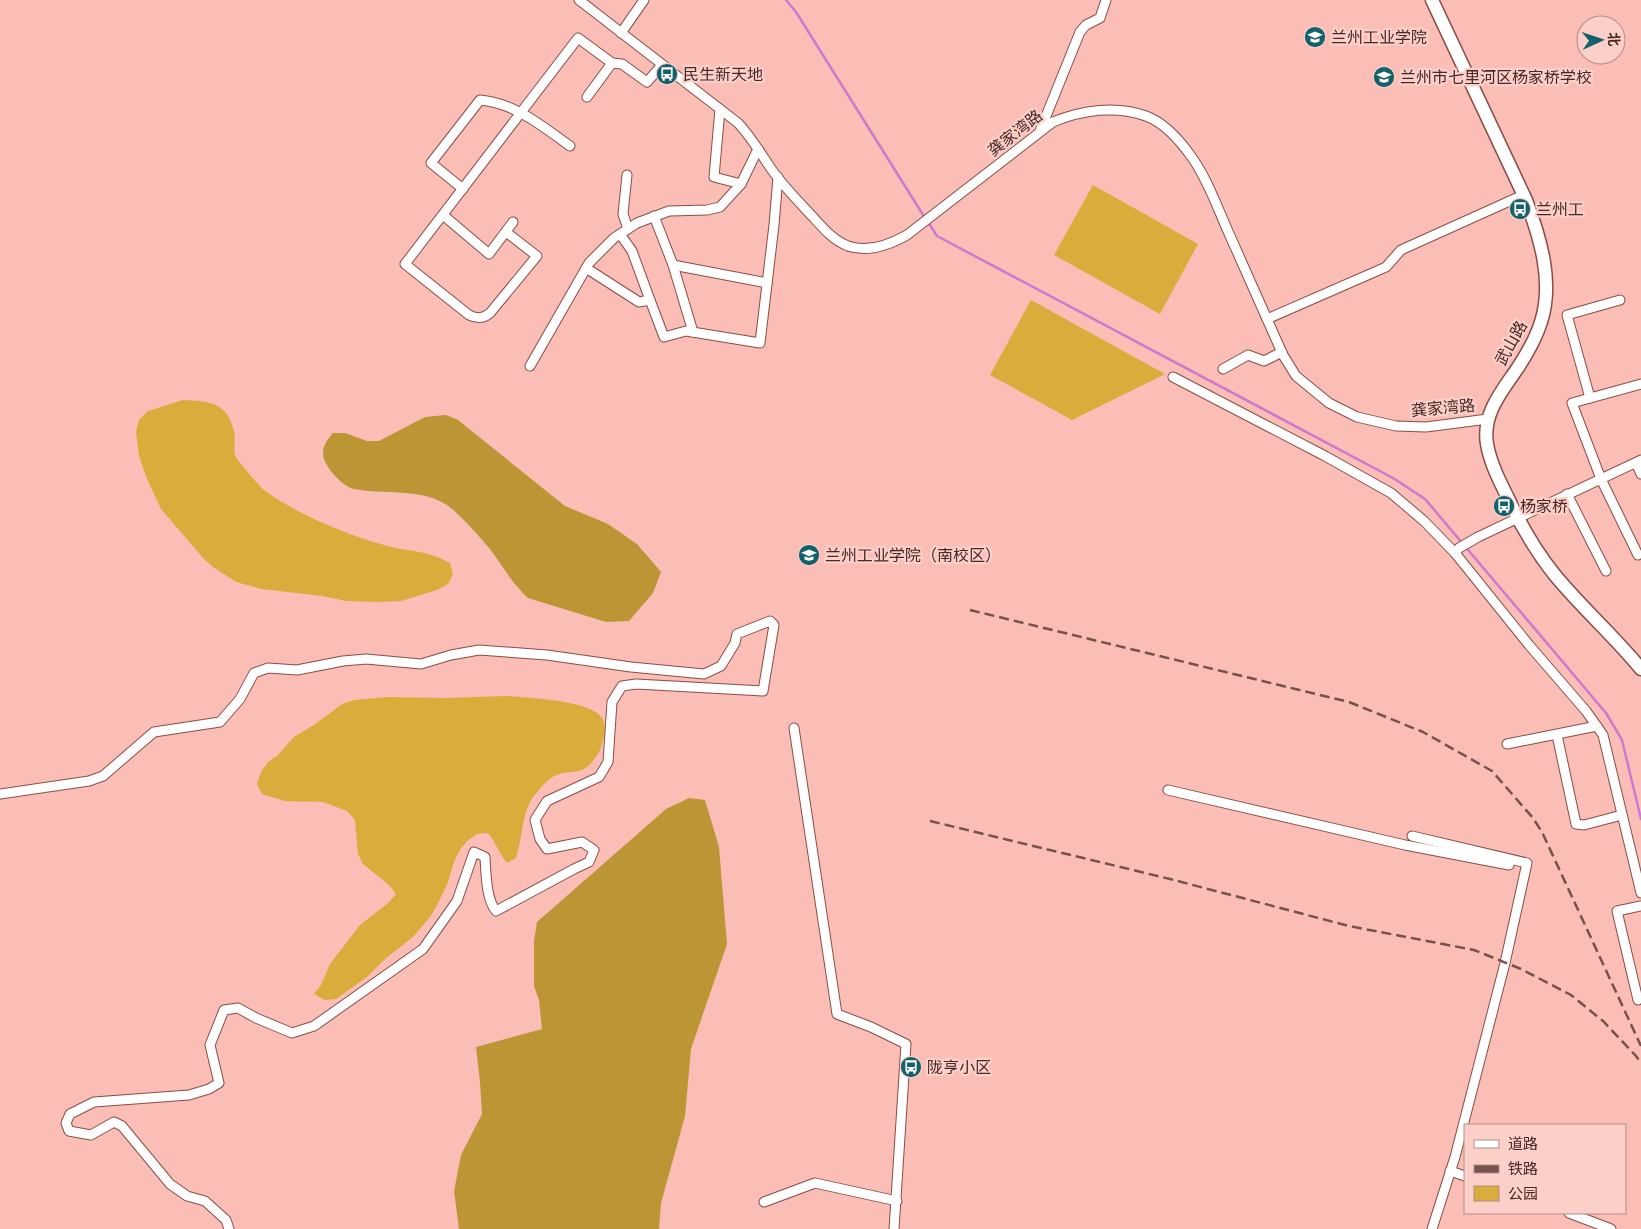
<svg xmlns="http://www.w3.org/2000/svg" width="1641" height="1229" font-family="Poppins,'Noto Sans SC',sans-serif">
<rect width="100%" height="100%" fill="#fabeb6"/>
<!-- green -->
<g fill="#d8ad3b">
<path d="M1093 185 1198 244 1160 314 1054 255Z"/>
<path d="M1031 300 1165 374 1072 420 990 375Z"/>
<path d="M183 400C209 401 228 402 234 432 236 439 233 449 235 455 236 459 260 487 264 490 296 514 354 538 392 547 414 552 429 551 450 563L453 574 448 584 437 590 401 601 378 602 346 601 322 596 261 589 236 582 213 567 204 559 161 509 147 479 139 456 136 432 139 420 148 411Z"/>
<path d="M507 696C527 698 590 700 602 718 607 726 604 735 602 744 600 753 591 766 582 770 577 772 569 772 563 773 550 775 542 786 534 796 521 813 523 837 516 858L507 863C499 853 496 843 488 833L477 834 467 841 460 850 454 862 447 885 436 907 430 917 413 937 385 959 367 977 336 999 325 1000 314 994 321 985 330 964 360 925 388 903 396 894 389 885 363 864 358 854 355 820 347 811 323 802 285 801 262 794 257 784 261 772 268 762 277 756 294 737 314 725 342 704 354 700 388 697 444 698Z"/>
</g>
<!-- forest -->
<g fill="#bc9635">
<path d="M446 415 458 420 565 506 608 524 637 544 661 572 653 593 629 621 606 622 528 598C512 584 503 566 490 549 481 538 462 517 451 508 426 487 384 495 354 489 342 486 323 466 323 453 323 445 328 439 333 433H345L367 441H379L425 417Z"/>
<path d="M689 798 705 800 719 847 727 944 691 1049 685 1116 661 1203 659 1229H459L454 1191 461 1155 482 1114 480 1082 476 1047 542 1029 539 1000 534 986V941L537 922 666 809Z"/>
</g>
<g fill="none" stroke-linecap="round" stroke-linejoin="round">
<!-- stream -->
<g stroke="#ce79ce" stroke-width="2.5">
<path d="M786 0 796 12 925 218"/>
<path d="M928 222 937 236 1393 478 1425 499 1606 713 1622 740 1641 819"/>
</g>
<!-- minor casing -->
<g stroke="#8c4c45" stroke-width="11">
<g id="minor">
<path d="M579 0 738 123C752 138 761 154 772 170 784 187 799 202 813 217 823 228 833 240 848 246 868 253 891 244 907 235L1053 122C1082 110 1116 105 1146 116 1165 123 1182 143 1193 159 1209 182 1219 212 1231 238 1248 277 1266 316 1283 355L1296 376 1329 403 1357 417 1396 426 1426 427 1488 419"/>
<path d="M621 33 644 0"/>
<path d="M587 97 612 63 622 64 647 82 662 65"/>
<path d="M720 109 714 177 741 184"/>
<path d="M1040 131 1080 32 1086 25 1100 18 1106 0"/>
<path d="M627 175 623 214 628 229"/>
<path d="M463 189 431 163 480 100C515 103 542 126 570 146"/>
<path d="M443 215 489 254 513 222"/>
<path d="M654 216 673 265 693 332"/>
<path d="M506 232 537 256 490 313C483 319 477 319 469 315L405 264 578 38 612 63"/>
<path d="M673 265 767 283"/>
<path d="M586 268 639 302 650 300 632 251 620 234"/>
<path d="M650 300 664 337 686 331 760 343 774 225 778 177"/>
<path d="M1267 319 1386 267 1401 250 1523 195"/>
<path d="M530 366 589 263 614 238 637 223 669 211 707 210 720 207 741 184 758 149"/>
<path d="M1223 369 1248 355 1264 361 1282 352"/>
<path d="M1173 377 1325 456 1391 493 1424 521 1455 553 1459 548 1478 537 1641 460"/>
<path d="M1590 398 1567 315 1620 300"/>
<path d="M1636 463 1641 474"/>
<path d="M1567 494 1606 571"/>
<path d="M1455 553 1529 645 1586 711 1603 735 1641 893"/>
<path d="M1638 555 1601 479 1572 403 1641 384"/>
<path d="M794 728 837 1014 871 1027 906 1044 894 1229"/>
<path d="M1557 735 1576 824 1584 825 1622 815"/>
<path d="M1507 744 1597 726"/>
<path d="M1168 790 1405 845 1509 865"/>
<path d="M0 794 89 781 103 776 154 732 220 722 240 699 254 673 268 668 297 670 343 661 366 659 421 664 451 655 479 650 547 655 631 667 704 674 721 666 735 643 737 634 770 621 774 625 763 691 636 684 622 686 612 702 608 762 599 777 547 801 535 820 540 839 547 849 582 842 594 850 589 862 574 869 496 911C486 899 486 873 485 857L474 852 457 901 423 949 314 1026 292 1033 256 1018 238 1008 224 1010 210 1045 219 1083 209 1089 189 1095 94 1102 70 1114 66 1123 69 1131 91 1135 114 1122 122 1126 170 1184 187 1196 205 1201 226 1220 229 1229"/>
<path d="M1412 836 1527 863 1505 963 1455 1157 1432 1229"/>
<path d="M1638 1000 1617 911 1641 906"/>
<path d="M1450 1171 1465 1176"/>
<path d="M764 1202 815 1183 897 1201"/>
<path d="M1569 1213 1611 1229"/>
</g>
</g>
<!-- secondary casing -->
<g stroke="#8c4c45" stroke-width="15">
<path id="secondary" d="M1432 0 1526 200C1540 237 1554 282 1541 322 1536 338 1527 354 1517 369 1502 391 1482 414 1487 444 1490 462 1499 480 1507 496 1520 524 1535 550 1554 574 1581 607 1614 636 1641 669"/>
</g>
<!-- minor -->
<use href="#minor" stroke="#fff" stroke-width="9"/>
<!-- secondary -->
<use href="#secondary" stroke="#fff" stroke-width="12"/>
<!-- rail -->
<g stroke="#77514d" stroke-width="2.5" stroke-dasharray="10 5" stroke-linecap="butt">
<path d="M970 610 1349 702 1423 732 1492 771 1533 818 1542 832 1641 1046"/>
<path d="M930 821 1170 879 1349 926 1474 950 1521 969 1571 995 1603 1021 1636 1056 1641 1063"/>
</g>
</g>
<!-- icons -->
<defs>
<g id="school-disc" transform="scale(1.125)"><circle r="9.5" fill="#13616a" stroke="#fdcfc9"/><path d="M0-5L7-2L0 1L-7-2ZM-4 1L0 2.5L4 1V4Q0 6-4 4Z" fill="#fff"/></g>
<g id="bus-disc" transform="scale(1.125)"><circle r="9.5" fill="#13616a" stroke="#fdcfc9"/><path d="M-5-6H5V4H4V6H2V4H-2V6H-4V4H-5ZM-3.5-4V0h7V-4ZM-3.5 1.2v1.5H-2V1.2ZM2 1.2v1.5H3.5V1.2Z" fill="#fff"/></g>
<g id="university-disc" transform="scale(1.125)"><circle r="9.5" fill="#13616a" stroke="#fdcfc9"/><path d="M0-5L7-2L0 1L-7-2ZM-4 1L0 2.5L4 1V4Q0 6-4 4Z" fill="#fff"/></g>
</defs>
<g fill-rule="evenodd">
<use href="#school-disc" x="1315" y="37"/>
<use href="#bus-disc" x="667" y="74"/>
<use href="#school-disc" x="1384" y="77"/>
<use href="#bus-disc" x="1520" y="209"/>
<use href="#bus-disc" x="1504" y="506"/>
<use href="#university-disc" x="809" y="555"/>
<use href="#bus-disc" x="911" y="1067"/>
</g>
<g text-anchor="middle" dominant-baseline="central" stroke-width="4.5" stroke-linejoin="round" paint-order="stroke">
<!-- poi labels -->
<g font-size="16" fill="#462926" stroke="#fdcfc9" text-anchor="start">
<text x="1331" y="37">兰州工业学院</text>
<text x="683" y="74">民生新天地</text>
<text x="1400" y="77">兰州市七里河区杨家桥学校</text>
<text x="1536" y="209">兰州工</text>
<text x="1520" y="506">杨家桥</text>
<text x="825" y="555">兰州工业学院（南校区）</text>
<text x="927" y="1067">陇亨小区</text>
</g>
<!-- street labels -->
<g font-size="16" fill="#462926" stroke="#fdcfc9">
<text transform="translate(1015 133) rotate(-38)">龚家湾路</text>
<text transform="translate(1511 343) rotate(-61)">武山路</text>
<text transform="translate(1443 408) rotate(-5)">龚家湾路</text>
</g>
</g>
<!-- legend -->
<rect x="1464" y="1124" width="162" height="90" fill="#fdcfc9" stroke="#b48d88"/>
<rect x="1474" y="1140" width="25" height="8" fill="#ffffff" stroke="#b48d88"/>
<text x="1508" y="1149" font-size="15" fill="#462926">道路</text>
<rect x="1474" y="1165" width="25" height="8" fill="#77514d" stroke="#b48d88"/>
<text x="1508" y="1174" font-size="15" fill="#462926">铁路</text>
<rect x="1474" y="1186" width="25" height="15" fill="#d8ad3b" stroke="#b48d88"/>
<text x="1508" y="1199" font-size="15" fill="#462926">公园</text>
<!-- north arrow -->
<g transform="translate(1601 40) rotate(87)"><circle r="24" fill="#fdcfc9" stroke="#b48d88"/>
<path d="M0-4L9 19L0 12L-9 19Z" fill="#13616a"/>
<text y="-8" font-size="14" font-weight="bold" text-anchor="middle" fill="#462926">北</text>
</g>
</svg>
